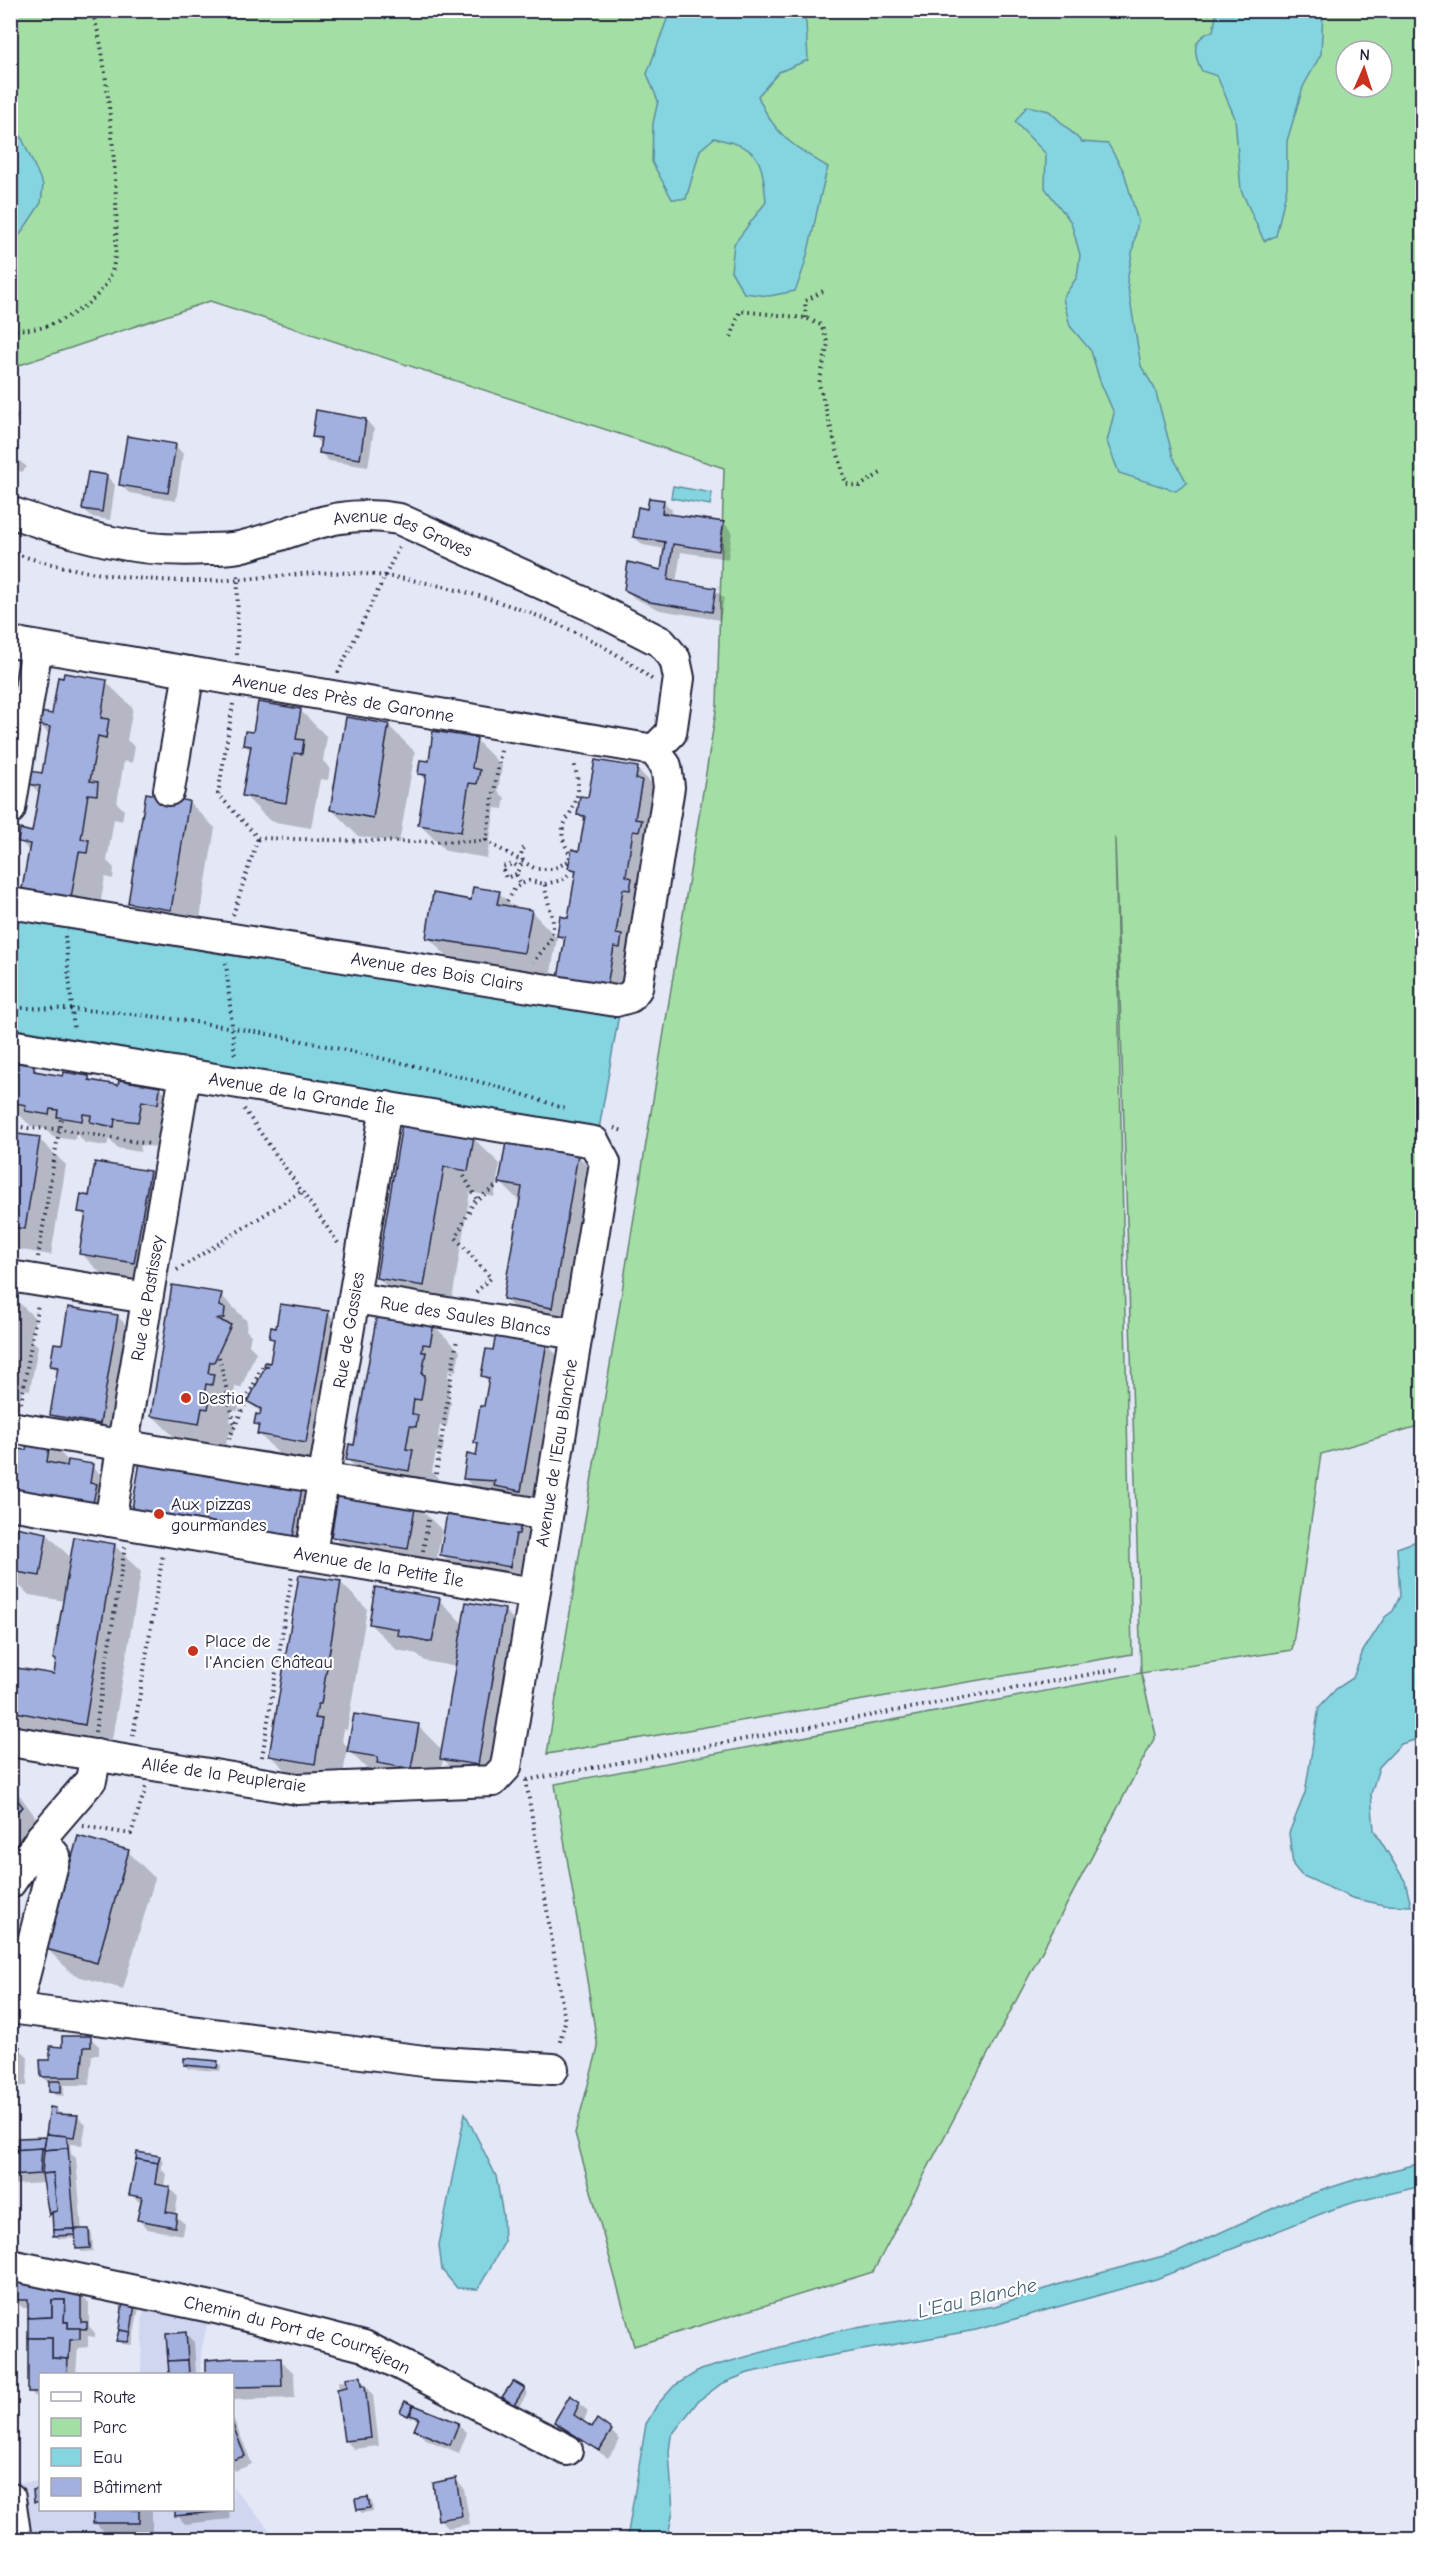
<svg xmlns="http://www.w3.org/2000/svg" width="1433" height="2550" font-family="'Comic Neue',sans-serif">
<rect width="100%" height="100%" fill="#e3e7f6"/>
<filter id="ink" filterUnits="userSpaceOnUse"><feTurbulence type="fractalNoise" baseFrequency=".0167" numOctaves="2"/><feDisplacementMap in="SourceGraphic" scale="12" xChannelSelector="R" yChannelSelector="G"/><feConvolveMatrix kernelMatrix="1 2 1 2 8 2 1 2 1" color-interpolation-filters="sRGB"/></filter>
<g filter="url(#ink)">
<!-- built -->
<g fill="#d0d6ef">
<path d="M212 2298 201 2354 200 2374H141L143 2305Z"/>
<path d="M11 2482H40V2510H232L233 2487 269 2529 275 2539 11 2540Z"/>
</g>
<!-- green -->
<path fill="#a3dea4" stroke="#628070" stroke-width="1.5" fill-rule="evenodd" d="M10 11H1422V1425L1321 1454 1292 1650 1141 1673 1156 1735 873 2272 634 2346 575 2133 598 2048 555 1784 1141 1673 1115 837 1132 1654 547 1754 717 705 724 468 210 301 11 368ZM1346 51H1382V87H1346Z"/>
<!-- water -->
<g fill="#85d5e1" stroke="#5d8d9f" stroke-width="1.5">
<path d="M670 11H802L806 23 808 60 779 72 758 96C773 134 794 147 828 167 816 206 811 255 795 291L769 296 744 293 731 271 734 244 766 202C762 157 760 148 714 138L700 150 686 199H672L652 162 653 123 658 101 647 74Z"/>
<path d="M1217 11H1323L1321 54 1303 87 1287 141V187L1276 236 1264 241 1241 190 1235 118 1217 76 1202 71C1193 54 1191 38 1213 31Z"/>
<path d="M1027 106 1049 111 1082 142 1108 144 1124 172 1138 221 1127 281 1141 366 1155 389 1173 457 1187 483 1176 491 1119 473 1107 442 1114 413 1100 381 1091 351 1070 326 1063 298 1077 277 1080 255 1071 222 1045 188 1046 154 1015 122Z"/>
<path d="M11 114 43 185 41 203 11 248Z"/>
<path d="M673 486 712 493 710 505 671 498Z"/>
<path d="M10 914 619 1014 599 1129 11 1028Z"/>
<path d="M1422 1539V1738L1401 1744 1379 1767 1371 1794 1374 1830 1405 1881 1411 1906 1384 1905 1352 1898 1301 1875 1293 1865 1289 1833 1305 1793 1319 1707 1336 1689 1353 1678 1363 1651 1385 1617 1393 1611 1400 1596 1397 1548Z"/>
<path d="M465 2113 496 2176 503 2215 504 2243 478 2289 457 2288 442 2270 439 2245Z"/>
<path d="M1422 2163V2186L1355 2202 1328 2211 1156 2279 976 2330 823 2357 748 2373 721 2384 698 2401 671 2436 669 2452 673 2512 667 2539H627L646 2424 657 2405 674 2386 700 2370 837 2331 995 2306 1060 2284 1178 2252 1289 2201 1357 2179Z"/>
</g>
<!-- shadow -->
<g fill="#0003" fill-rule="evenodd">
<path d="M10 407 19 416 10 436Z"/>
<path d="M366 420 374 429 368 467 329 461 320 452 321 445 313 436Z"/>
<path d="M175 445 183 454 176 501 129 493 120 484Z"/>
<path d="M10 453 27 467 22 472 10 468Z"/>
<path d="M107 476 115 485 110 520 92 517 84 509Z"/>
<path d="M664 502 672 510 671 516 724 523 732 532 728 559 681 552 676 583 715 590 724 598 720 620 660 610 634 598 626 589 662 572 665 549 643 545 634 537 648 511Z"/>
<path d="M106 682 133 708 127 740 135 747 132 763 124 761 117 803 124 810 122 821 114 819 107 861 114 868 113 879 105 877 97 923 50 915 24 889 30 852 20 841 34 833 40 794 29 783 43 775 50 735 39 724Z"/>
<path d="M301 711 327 737 323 761 330 768 328 780 320 779 311 828 270 821 244 795 251 751 244 744 254 733Z"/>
<path d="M388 725 415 752 399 843 358 836 332 810Z"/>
<path d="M476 740 502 766 498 791 505 798 503 809 495 808 487 858 446 851 420 825 427 781 420 774 430 763ZM472 759H475L472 776Z"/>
<path d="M637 769 664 795 633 1012 558 935 569 919 577 875 569 867 581 852 586 821 579 814 590 799Z"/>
<path d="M189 802 215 828 197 936 156 929 129 903Z"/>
<path d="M499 893 515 909 531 911 557 938 550 978 454 964 428 937 472 901Z"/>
<path d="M10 1063 34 1067 41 1074 89 1078 93 1082 119 1087 160 1088 186 1114 164 1148 141 1145 140 1152 117 1148 109 1139 107 1146 85 1143 76 1133 75 1140 53 1137 45 1129 31 1126 10 1106Z"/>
<path d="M403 1126 473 1138 500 1164 494 1197 470 1192 450 1312 404 1304 378 1278Z"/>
<path d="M10 1134 39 1139 66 1165 51 1255 10 1248Z"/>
<path d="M577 1155 603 1181 578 1333 531 1325 505 1299 521 1203 500 1182Z"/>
<path d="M149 1173 175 1199 160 1289 107 1280 81 1253 87 1218 80 1211Z"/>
<path d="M10 1294 35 1318 31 1339 38 1346 30 1390 22 1389 16 1425 10 1424Z"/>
<path d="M221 1295 247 1321 246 1330 251 1335 249 1345 256 1352 241 1388 235 1387 234 1396 240 1402 238 1411 232 1410 230 1421 235 1426 234 1435 228 1434 225 1450 179 1442 153 1416Z"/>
<path d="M328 1313 354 1339 332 1468 285 1460 259 1434 260 1428 256 1423 262 1414 250 1402 266 1363 271 1364 275 1342 271 1337 277 1330Z"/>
<path d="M117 1316 144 1342 126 1449 78 1441 52 1415 59 1373 52 1366 63 1345Z"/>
<path d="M433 1325 460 1351 456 1371 449 1369 448 1377 451 1380 448 1399 451 1402 447 1426 440 1425 438 1438 444 1443 442 1453 436 1452 432 1472 438 1478 435 1496 374 1486 348 1460Z"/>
<path d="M546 1344 572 1370 547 1516 491 1505 465 1479 477 1458 479 1446 476 1443 490 1383 483 1376 495 1352Z"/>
<path d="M10 1438 24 1452 50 1442 69 1462 92 1466 118 1492 116 1505 10 1510Z"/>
<path d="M302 1485 328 1511 319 1562 160 1535 133 1509Z"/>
<path d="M415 1504 442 1530 434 1575 359 1562 333 1536Z"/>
<path d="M518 1521 544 1547 536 1592 468 1580 441 1554Z"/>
<path d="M10 1528 47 1534 72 1559 114 1545 141 1572 110 1751 10 1732V1668L55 1676 65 1601 29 1595 21 1587 10 1585Z"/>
<path d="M340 1582 367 1609 347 1730 344 1729 342 1741 349 1748 418 1726 443 1751 457 1667 425 1661 417 1654 397 1650 370 1624 439 1600 464 1625 504 1610 530 1636 504 1791 468 1785 443 1759 437 1794 375 1777 347 1749 341 1789 297 1782 271 1755Z"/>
<path d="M10 1782 48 1834 10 1863Z"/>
<path d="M128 1852 155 1878 123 1989 74 1975 47 1949Z"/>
<path d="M90 2038 99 2046V2055H92L89 2085H64V2096L55 2095 51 2091 50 2084 42 2076 63 2048Z"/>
<path d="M19 2048 28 2057 27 2086H11L10 2049Z"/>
<path d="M217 2062 221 2066 220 2071 189 2069 185 2065Z"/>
<path d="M55 2109 62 2115 77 2116 86 2125 82 2145 70 2144 71 2154 76 2158 82 2231 88 2230 92 2234 93 2251 82 2252 78 2248 77 2238 59 2239 55 2235 45 2183 10 2185V2152L22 2151 20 2140 49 2136Z"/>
<path d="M159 2157 163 2161 161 2169 166 2174 164 2187 169 2188 178 2197 175 2215 185 2224 183 2235 147 2229 139 2220 142 2204 131 2195Z"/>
<path d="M80 2295 89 2303V2326L95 2333V2337L88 2336V2347L78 2348 76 2374H40L38 2400 30 2391 29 2308H23L14 2299Z"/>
<path d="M135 2304 139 2308 132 2345 122 2344 118 2340Z"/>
<path d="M186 2334 194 2342 196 2374H170L168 2335Z"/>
<path d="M280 2360 294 2373 295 2398 232 2400V2374H208L207 2361Z"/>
<path d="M360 2378 373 2395 379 2446 354 2449 346 2441 338 2381 347 2382Z"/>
<path d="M524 2389 528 2393 518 2408 508 2401Z"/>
<path d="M579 2403 588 2411 583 2423 593 2429 611 2431 620 2440 608 2458 565 2430 556 2421Z"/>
<path d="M412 2406 458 2425 467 2433 459 2453 425 2439 416 2430 419 2422 413 2416 412 2419 401 2412Z"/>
<path d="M232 2415 252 2464 235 2471 232 2468Z"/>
<path d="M456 2480 464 2489 470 2524 448 2528 440 2519Z"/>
<path d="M368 2499 372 2502 373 2511 362 2513 358 2509Z"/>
<path d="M95 2510H152V2536L108 2535 94 2522Z"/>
<path d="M176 2510H229L230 2519 185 2524 177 2515Z"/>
</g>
<!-- building -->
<g fill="#a2b0e0" stroke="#22223b" stroke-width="1.5">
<path d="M316 410 366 419 360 459 319 453 321 438 312 437Z"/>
<path d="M127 436 176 444 168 493 119 485Z"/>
<path d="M88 472 107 475 102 512 82 509Z"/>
<path d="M649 498 664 500 662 513 724 522 719 551 673 544 668 580 716 588 712 612 650 602 624 590 628 562 661 570 665 542 633 537 638 507 647 509Z"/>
<path d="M64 673 107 680 101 718 109 719 106 738 98 736 90 781 98 782 97 795 88 794 81 839 89 840 87 853 79 852 71 898 22 889 30 844 18 842 20 829 32 832 40 786 28 784 30 771 42 773 50 727 37 725 40 712 52 714 58 677 63 678Z"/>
<path d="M258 702 301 709 296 739 304 740 302 754 294 753 286 803 242 796 251 746 243 745 245 731 253 732Z"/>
<path d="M346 717 389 724 373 818 330 810Z"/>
<path d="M433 731 477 738 472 768 480 770 477 784 469 783 461 832 418 825 426 775 418 774 420 760 429 761Z"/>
<path d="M595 760 638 767 636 779 642 780 635 819 642 820 639 832 633 831 626 876 632 878 630 890 623 889 616 934 622 935 620 948 614 947 607 986 558 978 565 937 557 936 560 916 568 918 576 870 568 868 572 849 579 851 585 816 577 815 580 796 588 797Z"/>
<path d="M146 793 189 801 171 910 128 903Z"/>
<path d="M473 887 500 891 497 904 532 910 524 953 426 938 433 893 471 900Z"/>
<path d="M10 1062 34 1065V1071L63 1076 64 1072 89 1076V1080L118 1085 119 1080 160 1087 158 1104 142 1101 138 1122 115 1119 114 1127 90 1122 91 1115 83 1114 82 1121 57 1117 58 1110 50 1109 49 1115 25 1111 26 1105 10 1102Z"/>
<path d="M402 1124 474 1137 468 1171 444 1167 424 1286 376 1278Z"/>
<path d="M10 1133 40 1137 25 1229 10 1227Z"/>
<path d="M506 1142 578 1154 552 1308 503 1299 522 1187 499 1183Z"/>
<path d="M95 1162 150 1171 134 1263 79 1254 86 1213 78 1212 81 1194 89 1196Z"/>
<path d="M172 1285 222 1293 219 1306 225 1308 224 1318 217 1319 231 1325 214 1362H210L208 1373 214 1374 212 1385 206 1384 204 1397 210 1399 208 1409 202 1408 199 1424 151 1416Z"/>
<path d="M280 1304 329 1311 306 1443 257 1434 259 1425 254 1424 256 1414 260 1415 261 1409 248 1402 265 1367H269L264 1366 265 1362 270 1363 274 1339 269 1338 271 1327 276 1328Z"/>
<path d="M68 1307 118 1315 100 1424 50 1415 58 1367 50 1366 54 1343 62 1344Z"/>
<path d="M377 1314 434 1323 430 1345 423 1344 422 1352H426L422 1374 425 1375 421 1400 414 1399 412 1414 418 1415 416 1427 410 1426 406 1449 413 1450 409 1471 346 1460 349 1444 354 1445Z"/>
<path d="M496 1334 547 1342 521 1491 494 1486 495 1481 463 1479 467 1454 476 1456 478 1444 474 1443 480 1406H484L489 1378 481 1376 486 1349 493 1350Z"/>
<path d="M28 1437 50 1441 47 1462 67 1466 68 1460 93 1464 90 1483 97 1484 93 1503 10 1489V1443L16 1444 15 1449 26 1450Z"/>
<path d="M141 1456 303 1483 293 1537 132 1509Z"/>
<path d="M339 1489 416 1502 408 1549 331 1537Z"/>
<path d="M448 1507 521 1523 519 1534H516L510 1567 440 1555Z"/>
<path d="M10 1526 47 1533 40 1576 10 1571Z"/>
<path d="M74 1537 115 1544 85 1725 10 1711V1667L54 1674 56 1660 53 1659Z"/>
<path d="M299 1575 341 1581 321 1704H318L315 1718 322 1719 315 1764 269 1756Z"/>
<path d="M375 1587 440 1598 432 1642 397 1635 398 1629 369 1624Z"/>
<path d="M466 1602 505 1609 478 1765 440 1759Z"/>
<path d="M354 1714 419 1724 411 1769 377 1763 378 1757 347 1752Z"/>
<path d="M10 1790 23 1807 10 1817Z"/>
<path d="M78 1836 129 1850 97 1963 46 1949Z"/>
<path d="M62 2036H91V2047H84L81 2077H41L40 2060H50V2046L62 2047Z"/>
<path d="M10 2047H20L19 2078H10Z"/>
<path d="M184 2058 218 2061 217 2068 184 2065Z"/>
<path d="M49 2081H61V2093L49 2092Z"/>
<path d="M50 2107 56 2108 55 2114 78 2115 74 2137 46 2134Z"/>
<path d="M46 2134 67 2136 68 2148 44 2150Z"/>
<path d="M46 2137 44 2148 18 2150V2138Z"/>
<path d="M42 2148 40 2174 10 2176V2150Z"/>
<path d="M68 2148 75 2229 53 2230 52 2212 57 2211 53 2173 42 2174 44 2150Z"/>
<path d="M137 2152 160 2156 158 2163 136 2159Z"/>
<path d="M136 2159 158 2163 155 2184 170 2187 166 2212 177 2214 175 2227 137 2220 142 2197 129 2195Z"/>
<path d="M53 2173 57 2211 52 2212 49 2216 42 2174Z"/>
<path d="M75 2229H89L90 2248 76 2249Z"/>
<path d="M75 2229V2235L53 2236V2230Z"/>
<path d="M13 2280 81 2293V2322H87V2329L68 2328V2322H64L65 2300H52V2317L28 2318V2300H13Z"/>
<path d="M52 2300H65L64 2322H68V2328H80V2339L70 2340 69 2359 52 2358V2338H28V2318L52 2317Z"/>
<path d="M123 2301 135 2303 131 2332 119 2330Z"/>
<path d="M119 2330 131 2332 128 2342 116 2341Z"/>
<path d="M186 2332 188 2360 168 2361 166 2334Z"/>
<path d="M28 2338H52V2358L68 2359 67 2374H40V2392H28Z"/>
<path d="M234 2358H281L282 2386 232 2387V2374H206V2360Z"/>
<path d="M188 2360 189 2374H169L168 2361Z"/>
<path d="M361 2376 362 2385H365L371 2438 344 2441 337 2389 347 2387 346 2378Z"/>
<path d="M513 2381 525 2388 514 2405 502 2397Z"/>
<path d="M570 2395 580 2402 574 2415 592 2427 597 2419 612 2430 599 2451 554 2422Z"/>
<path d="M405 2401 413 2405 408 2416 400 2412Z"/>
<path d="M414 2405 459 2423 450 2445 414 2430 419 2418 410 2415Z"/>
<path d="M232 2423 245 2456 232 2460Z"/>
<path d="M456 2478 462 2516 438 2520 433 2483Z"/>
<path d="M40 2489V2502H34L33 2490Z"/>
<path d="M368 2497 370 2508 357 2510 355 2499Z"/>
<rect x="93" y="2510" width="46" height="13"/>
<path d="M175 2510H222V2511L175 2516Z"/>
</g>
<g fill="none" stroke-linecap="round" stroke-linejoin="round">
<!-- minor casing -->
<g stroke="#22223b" stroke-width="34">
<g id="minor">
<path id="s1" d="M10 512C75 535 137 554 207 549 217 549 229 549 239 547 299 533 333 507 399 519L587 604 661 642 675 659 679 678 671 733 654 750"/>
<path id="s2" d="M10 642 654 750 666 766 669 787 637 988 630 997 616 1001 10 903"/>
<path d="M169 790 189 672"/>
<path d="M10 809 37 647"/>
<path id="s3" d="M10 1045 594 1142 605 1163 506 1767 493 1781 297 1789 10 1741"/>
<path d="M10 1276 147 1298"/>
<path id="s4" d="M355 1298 576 1334"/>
<path d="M10 1427 547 1515"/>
<path id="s5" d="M10 1504 534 1593"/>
<path id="s6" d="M110 1521 185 1074"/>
<path id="s7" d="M311 1553 386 1107"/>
<path d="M10 1883 41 1838 91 1780 96 1755"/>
<path d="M10 2008 424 2061 553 2069"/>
<path d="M16 2008 55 1856 41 1838"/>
<path id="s8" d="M10 2265 216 2308 364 2346 567 2450"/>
<path d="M10 2498 16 2540"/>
</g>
</g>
<!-- path -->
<g stroke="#22223b" stroke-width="4" stroke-dasharray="1.5 4.5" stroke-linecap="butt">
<path d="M806 318 805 301 825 290"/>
<path d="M10 330C22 329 36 330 47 326 70 318 99 300 110 277 126 245 108 85 101 46 99 34 95 22 92 10"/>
<path d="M731 337 740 311 806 318 821 325 828 343 819 384 846 484 860 486 884 471"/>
<path d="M10 552C73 573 141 582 207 581 260 580 312 569 365 574 455 581 586 623 655 682"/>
<path d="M237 655 238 572"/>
<path d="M338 673 400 545"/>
<path d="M233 704 218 794 258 838 408 842 486 841 536 869H553L569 861 570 854C552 825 571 822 577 796 580 785 576 772 574 762"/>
<path d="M486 841 501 750"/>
<path d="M524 848 521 852 523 861 516 874 521 884 529 881 545 884C545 901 559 923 550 940 546 948 538 955 533 962"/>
<path d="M10 866H13"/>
<path d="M516 874 506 878 502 867 514 864 518 867"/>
<path d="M545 884 562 880 568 875"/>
<path d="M507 901 515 888 521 884"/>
<path d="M233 915 258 838"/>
<path d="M65 936 74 1030"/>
<path d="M226 963 235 1057"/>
<path d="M10 1008C134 1007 259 1030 380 1058 443 1072 507 1087 568 1110"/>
<path d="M244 1109 338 1243"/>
<path d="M10 1125 28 1128 60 1129 149 1144"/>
<path d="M614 1128 623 1131"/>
<path d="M464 1176 477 1200"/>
<path d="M38 1257 61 1118"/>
<path d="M177 1270 302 1191"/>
<path d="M476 1292 491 1278 456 1238 473 1203 500 1183"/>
<path d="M219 1357 235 1426"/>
<path d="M21 1403 38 1304"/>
<path d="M229 1439 262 1366"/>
<path d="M436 1474 457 1339"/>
<path d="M423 1551 428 1520"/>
<path d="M95 1732 125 1547"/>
<path d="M133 1736 163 1554"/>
<path d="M262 1757 292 1575"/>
<path d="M526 1780 565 2022 559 2045"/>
<path d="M527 1780 1118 1669"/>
<path d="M83 1826 131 1834 146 1787"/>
</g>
<!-- minor -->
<use href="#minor" stroke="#fff" stroke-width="30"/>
</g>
</g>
<!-- markers -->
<g fill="#c8321e" stroke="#fff" stroke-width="2">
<circle cx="186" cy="1398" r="6"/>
<circle cx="159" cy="1514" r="6"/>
<circle cx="193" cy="1651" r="6"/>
</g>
<g text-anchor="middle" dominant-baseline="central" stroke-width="4.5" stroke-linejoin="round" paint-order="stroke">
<!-- street labels -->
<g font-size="18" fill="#22223b" stroke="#fff">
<text stroke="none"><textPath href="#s1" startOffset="405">Avenue des Graves</textPath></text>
<text stroke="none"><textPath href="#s2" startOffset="338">Avenue des Près de Garonne</textPath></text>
<text transform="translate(437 972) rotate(9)">Avenue des Bois Clairs</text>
<text stroke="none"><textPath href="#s3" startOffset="296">Avenue de la Grande Île</textPath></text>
<text stroke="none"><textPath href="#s6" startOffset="226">Rue de Pastissey</textPath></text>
<text stroke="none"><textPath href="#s4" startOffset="112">Rue des Saules Blancs</textPath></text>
<text stroke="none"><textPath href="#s7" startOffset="226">Rue de Gassies</textPath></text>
<text transform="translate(557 1453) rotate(-81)">Avenue de l'Eau Blanche</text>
<text stroke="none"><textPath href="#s5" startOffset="374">Avenue de la Petite Île</textPath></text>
<text transform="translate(224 1775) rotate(8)">Allée de la Peupleraie</text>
<text stroke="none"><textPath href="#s8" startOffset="296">Chemin du Port de Courréjean</textPath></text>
</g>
<!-- poi labels -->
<g font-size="18" fill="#22223b" stroke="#fff" text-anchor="start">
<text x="198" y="1398">Destia</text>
<text x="171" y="1504">Aux pizzas<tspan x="171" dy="21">gourmandes</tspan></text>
<text x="205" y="1641">Place de<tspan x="205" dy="21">l'Ancien Château</tspan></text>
</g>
<!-- water labels -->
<g font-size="20" font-style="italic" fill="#456175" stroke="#fff">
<text transform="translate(977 2298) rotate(-13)">L'Eau Blanche</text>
</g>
</g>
<!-- margin -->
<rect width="1433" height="2550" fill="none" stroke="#fff" stroke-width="36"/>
<rect x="18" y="18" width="1397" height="2514" fill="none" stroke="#22223b" stroke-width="2" filter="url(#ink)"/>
<!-- legend -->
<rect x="39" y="2373" width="195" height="138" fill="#ffffff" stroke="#a7a7b1" stroke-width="1.5"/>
<rect x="51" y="2392" width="30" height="9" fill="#ffffff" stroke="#a7a7b1" stroke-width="1.5"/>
<text x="93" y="2403" font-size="18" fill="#22223b">Route</text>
<rect x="51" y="2418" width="30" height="18" fill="#a3dea4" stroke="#a7a7b1" stroke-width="1.5"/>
<text x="93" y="2433" font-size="18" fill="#22223b">Parc</text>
<rect x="51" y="2448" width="30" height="18" fill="#85d5e1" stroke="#a7a7b1" stroke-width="1.5"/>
<text x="93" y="2463" font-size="18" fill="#22223b">Eau</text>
<rect x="51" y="2478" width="30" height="18" fill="#a2b0e0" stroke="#a7a7b1" stroke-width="1.5"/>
<text x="93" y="2493" font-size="18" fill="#22223b">Bâtiment</text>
<!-- north arrow -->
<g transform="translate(1364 69) rotate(3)"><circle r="28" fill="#ffffff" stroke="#a7a7b1" stroke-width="1.5"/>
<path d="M0-4.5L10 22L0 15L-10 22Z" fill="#c8321e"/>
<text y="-9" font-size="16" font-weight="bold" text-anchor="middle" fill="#22223b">N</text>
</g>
</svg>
